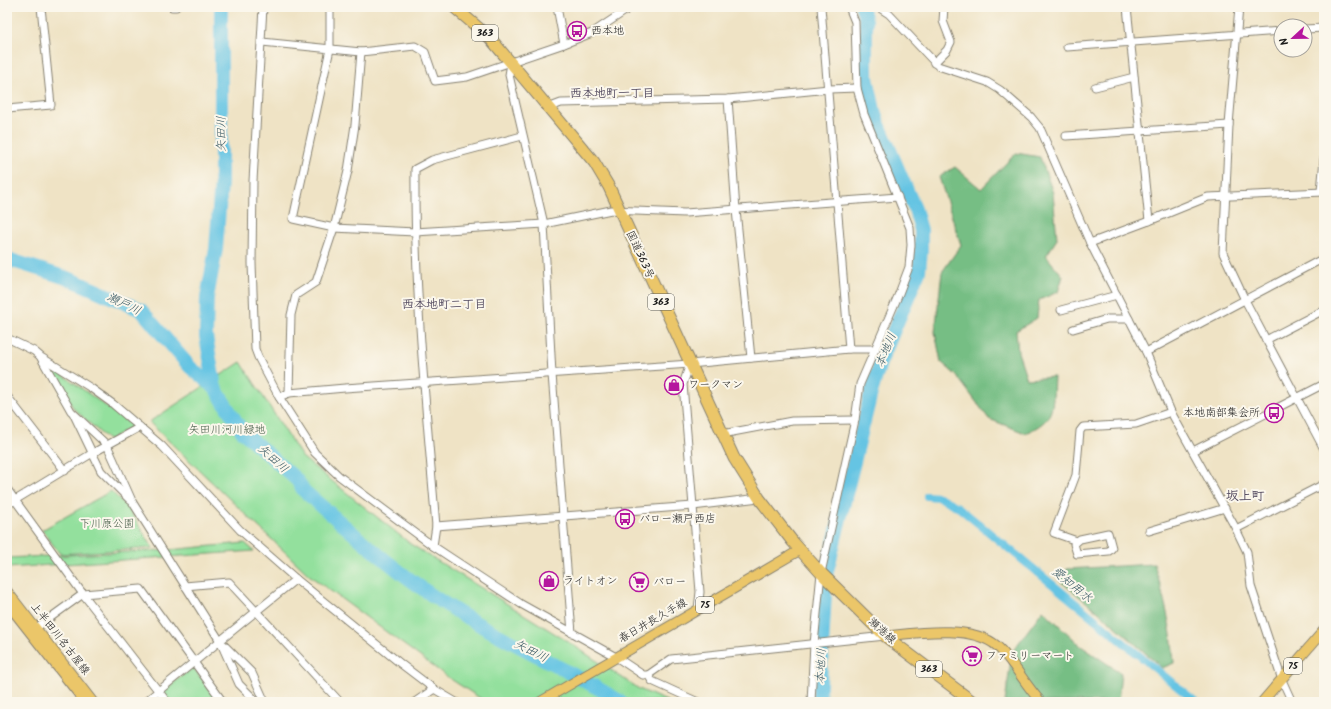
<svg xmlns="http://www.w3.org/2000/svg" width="1331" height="709" font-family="Kalam,'Klee One',sans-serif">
<rect width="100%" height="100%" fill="#fbf7ec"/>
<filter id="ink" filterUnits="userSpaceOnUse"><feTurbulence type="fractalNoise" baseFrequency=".025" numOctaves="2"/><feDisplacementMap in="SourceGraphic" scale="8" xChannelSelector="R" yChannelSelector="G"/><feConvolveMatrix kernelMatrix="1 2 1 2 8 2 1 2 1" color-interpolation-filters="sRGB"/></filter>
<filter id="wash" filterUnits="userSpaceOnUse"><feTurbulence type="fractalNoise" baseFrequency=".012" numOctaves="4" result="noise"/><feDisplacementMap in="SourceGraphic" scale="16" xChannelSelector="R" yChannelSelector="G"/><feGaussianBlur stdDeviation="0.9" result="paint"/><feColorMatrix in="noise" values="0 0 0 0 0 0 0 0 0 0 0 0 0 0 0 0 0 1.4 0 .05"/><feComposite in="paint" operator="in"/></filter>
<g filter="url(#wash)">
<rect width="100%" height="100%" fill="#efe3c5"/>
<!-- green -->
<g fill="#93e09d" stroke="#587e5c">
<path d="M241 362 302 457 412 545 567 641 639 689 669 702H486L449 678 309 575 149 422Z"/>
<path d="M51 366 133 426 108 440 74 409 48 367Z"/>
<path d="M111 491 128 508 153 548 60 554 42 530Z"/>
<path d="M245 543 254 551 7 568V558L168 550Z"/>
<path d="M193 667 219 702H170L163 691Z"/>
</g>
<!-- forest -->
<g fill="#76be84" stroke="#496d50">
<path d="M1016 153 1040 157 1053 193 1057 239 1046 256 1063 276 1058 292 1039 300 1037 318 1016 331 1018 352 1027 379 1054 377C1052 407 1057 420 1025 433L989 419 956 375 941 362 935 332 942 272 961 245 939 177 955 167 981 189Z"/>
<path d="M1154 564C1164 597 1172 628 1174 663L1162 668 1113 624 1059 580 1067 569Z"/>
<path d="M1043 610 1081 646 1121 673 1118 702H1005L1012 652Z"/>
</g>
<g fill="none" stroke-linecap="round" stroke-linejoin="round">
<!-- canal -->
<path stroke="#65c4e3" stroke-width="8" d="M927 496 939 497 958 507 1196 702"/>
<!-- river -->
<g stroke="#65c4e3" stroke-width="14">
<path d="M221 7V182L216 249 207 298 206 336 215 388 242 431 297 480 304 491C346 527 388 565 433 596 493 637 560 664 621 702"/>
<path d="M7 259 70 279 141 310 190 367 215 388"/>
<path d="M819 702 826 575 871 393 880 363 919 271 921 250V230L915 209 875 115 866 73V21L862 7"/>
</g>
</g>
</g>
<g filter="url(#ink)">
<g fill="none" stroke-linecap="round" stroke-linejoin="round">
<!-- minor casing -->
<g stroke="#868070" stroke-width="9">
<g id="minor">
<path d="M172 7H176"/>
<path d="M263 7 253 181 252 263 255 349 258 357 279 397 315 453 339 476 433 546 521 604 616 657 643 675H648L652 681 698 702"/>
<path d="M330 7V49L293 219 334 228 415 232 544 224 611 210 685 213 898 197"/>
<path d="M557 7 564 44"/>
<path d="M821 7 849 349"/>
<path d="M878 7 889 14 938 66 987 82 1000 90 1031 117 1040 128 1090 243 1146 352 1172 414 1235 527 1247 552 1251 586 1282 680 1292 702"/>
<path d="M1127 7 1149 221"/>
<path d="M1239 7 1229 125 1223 253 1245 300 1324 449"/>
<path d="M1305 29 1324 28"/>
<path d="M262 42 361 52 415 46 425 52 435 81 467 77 564 44 592 33 631 7"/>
<path d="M1067 47 1281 31"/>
<path d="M511 63 509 75 544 224 552 374 572 633"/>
<path d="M934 63 947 50 951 42 943 21 944 7"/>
<path d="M1095 87 1134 77"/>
<path d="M728 99 736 210 751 358"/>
<path d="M548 108 561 103 728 99 829 89 857 88"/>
<path d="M7 109 51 105 41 7"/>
<path d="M1066 136 1229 125"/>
<path d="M1321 191 1324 159"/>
<path d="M1090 243 1149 221 1208 197 1324 192"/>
<path d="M1061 310 1117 295"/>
<path d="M1073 329 1107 319H1129"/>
<path d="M7 338 34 351 41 357 91 388 113 404 162 446 240 530 296 579 401 664 434 689 456 702"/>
<path d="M1266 340 1324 310"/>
<path d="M1146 352 1324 258"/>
<path d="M41 358 71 411 107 445 133 503 220 641 239 684 257 702"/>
<path d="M690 364 683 384 700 592 698 609"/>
<path d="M289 393 291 315 296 295 316 282 334 228 348 171 355 125 361 52"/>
<path d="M7 396 65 471"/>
<path d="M279 397 289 393 345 388 690 364 849 349H876"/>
<path d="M74 415 101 471 130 500"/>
<path d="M722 434 792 421 855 420"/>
<path d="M1193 451 1324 384"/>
<path d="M7 489 83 594 167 702"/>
<path d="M7 505 91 454 140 427"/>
<path d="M436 526 693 506 759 498"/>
<path d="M1236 529 1324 484"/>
<path d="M1149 531 1225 508"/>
<path d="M1108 533 1112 548 1109 551 1077 554 1074 544 1080 539Z"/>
<path d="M1077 541 1054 533 1076 475 1080 431 1083 427 1136 424 1171 412"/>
<path d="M433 546 436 526C426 408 414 289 415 169L432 160 522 136"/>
<path d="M185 586 229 582 340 702"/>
<path d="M36 628 83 594 141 589 223 702"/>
<path d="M224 645 252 673 265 702"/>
<path d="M648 675 671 659 885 636"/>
<path d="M145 702 296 579"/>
<path d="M415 702 434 689"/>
<path d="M811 702 814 644 821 573 855 420 860 384 898 296 909 267 911 245 910 228 864 114 857 88 855 22 849 7"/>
</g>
</g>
<!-- major casing -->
<g stroke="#868070" stroke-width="11">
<g id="major">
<path d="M7 591 93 702"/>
<path d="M7 603 85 702"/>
<path d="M885 636C916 633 971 624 997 646 1014 662 1025 685 1041 702"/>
<path d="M540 702 800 550"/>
<path d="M1262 702 1324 630"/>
</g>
</g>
<!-- highway casing -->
<g stroke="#868070" stroke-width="13">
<path id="highway" d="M454 7 490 38 594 162 609 187 734 458 759 498 793 542 821 573 885 636 973 702"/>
</g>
<!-- minor -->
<use href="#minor" stroke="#fff" stroke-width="7"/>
<!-- major -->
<use href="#major" stroke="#ebc669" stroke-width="9"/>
<!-- highway -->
<use href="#highway" stroke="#ebc669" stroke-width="11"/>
</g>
</g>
<!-- icons -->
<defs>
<g id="bus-ring" transform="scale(1)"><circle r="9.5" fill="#fbf7ec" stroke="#b5179e" stroke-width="1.5"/><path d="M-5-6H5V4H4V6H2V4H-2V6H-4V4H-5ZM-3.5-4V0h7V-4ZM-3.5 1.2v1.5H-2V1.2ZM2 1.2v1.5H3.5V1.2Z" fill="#b5179e"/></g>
<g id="shop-ring" transform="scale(1)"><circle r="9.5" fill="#fbf7ec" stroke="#b5179e" stroke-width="1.5"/><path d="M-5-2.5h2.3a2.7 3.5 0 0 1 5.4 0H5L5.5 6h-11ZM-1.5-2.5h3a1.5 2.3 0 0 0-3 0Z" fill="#b5179e"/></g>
<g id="supermarket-ring" transform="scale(1)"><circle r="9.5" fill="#fbf7ec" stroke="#b5179e" stroke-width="1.5"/><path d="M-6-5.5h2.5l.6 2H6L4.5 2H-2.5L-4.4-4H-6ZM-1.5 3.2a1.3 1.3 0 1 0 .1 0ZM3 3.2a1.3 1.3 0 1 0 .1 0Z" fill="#b5179e"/></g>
</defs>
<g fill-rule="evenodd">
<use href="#bus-ring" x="577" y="31"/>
<use href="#shop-ring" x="674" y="385"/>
<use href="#bus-ring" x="1274" y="413"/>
<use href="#bus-ring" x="625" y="519"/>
<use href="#shop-ring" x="549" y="581"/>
<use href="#supermarket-ring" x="639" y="582"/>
<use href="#supermarket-ring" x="972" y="656"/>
</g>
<g text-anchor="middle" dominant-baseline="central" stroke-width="4" stroke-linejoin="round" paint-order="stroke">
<!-- shield labels -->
<g fill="#fbf7ec" stroke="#5f5e5a" stroke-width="1">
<rect x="472" y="25" width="26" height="16" rx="3"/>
<rect x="648" y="294" width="26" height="16" rx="3"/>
<rect x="696" y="597" width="18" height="16" rx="3"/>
<rect x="1284" y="658" width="18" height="16" rx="3"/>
<rect x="916" y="661" width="26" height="16" rx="3"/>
</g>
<g font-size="10" font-weight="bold" fill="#1c1c1c">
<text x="485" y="33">363</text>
<text x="661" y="302">363</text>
<text x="705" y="605">75</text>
<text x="1293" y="666">75</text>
<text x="929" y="669">363</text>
</g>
<!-- poi labels -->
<g font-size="11" fill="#1c1c1c" stroke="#fbf7ec" text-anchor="start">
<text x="591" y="31">西本地</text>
<text x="688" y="385">ワークマン</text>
<text x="1260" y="413" text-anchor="end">本地南部集会所</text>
<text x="639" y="519">バロー瀬戸西店</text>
<text x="563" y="581">ライトオン</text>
<text x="653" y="582">バロー</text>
<text x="986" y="656">ファミリーマート</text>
</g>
<!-- street labels -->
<g font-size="11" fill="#1c1c1c" stroke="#fbf7ec">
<text transform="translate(640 255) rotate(65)">国道363号</text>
<text transform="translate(653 621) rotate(-30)">春日井長久手線</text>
<text transform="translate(882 631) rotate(42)">瀬港線</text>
<text transform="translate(60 639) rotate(52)">上半田川名古屋線</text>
</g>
<!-- park labels -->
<g font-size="11" fill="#405743" stroke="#fbf7ec">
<text x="227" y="430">矢田川河川緑地</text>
<text x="107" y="524">下川原公園</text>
</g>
<!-- neighbourhood labels -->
<g font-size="12" font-weight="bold" fill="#544b60" stroke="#fbf7ec">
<text x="612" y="93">西本地町一丁目</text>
<text x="444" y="304">西本地町二丁目</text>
</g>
<!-- water labels -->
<g font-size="12" font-style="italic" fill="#365762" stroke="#fbf7ec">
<text transform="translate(221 134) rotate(-90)">矢田川</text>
<text transform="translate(124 304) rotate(26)">瀬戸川</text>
<text transform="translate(886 350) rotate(-68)">本地川</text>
<text transform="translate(273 459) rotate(42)">矢田川</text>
<text transform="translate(1072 585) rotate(39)">愛知用水</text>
<text transform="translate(531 651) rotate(27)">矢田川</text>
<text transform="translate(821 666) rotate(-87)">本地川</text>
</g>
<!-- quarter labels -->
<g font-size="13" font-weight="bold" fill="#544b60" stroke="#fbf7ec">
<text x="1245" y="496">坂上町</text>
</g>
</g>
<!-- margin -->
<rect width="1331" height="709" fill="none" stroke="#fbf7ec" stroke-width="24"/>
<!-- north arrow -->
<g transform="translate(1293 38) rotate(248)"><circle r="19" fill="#fbf7ec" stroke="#a29f99"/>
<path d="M0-3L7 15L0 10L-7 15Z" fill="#b5179e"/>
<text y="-6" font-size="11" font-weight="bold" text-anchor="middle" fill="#1c1c1c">N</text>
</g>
</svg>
